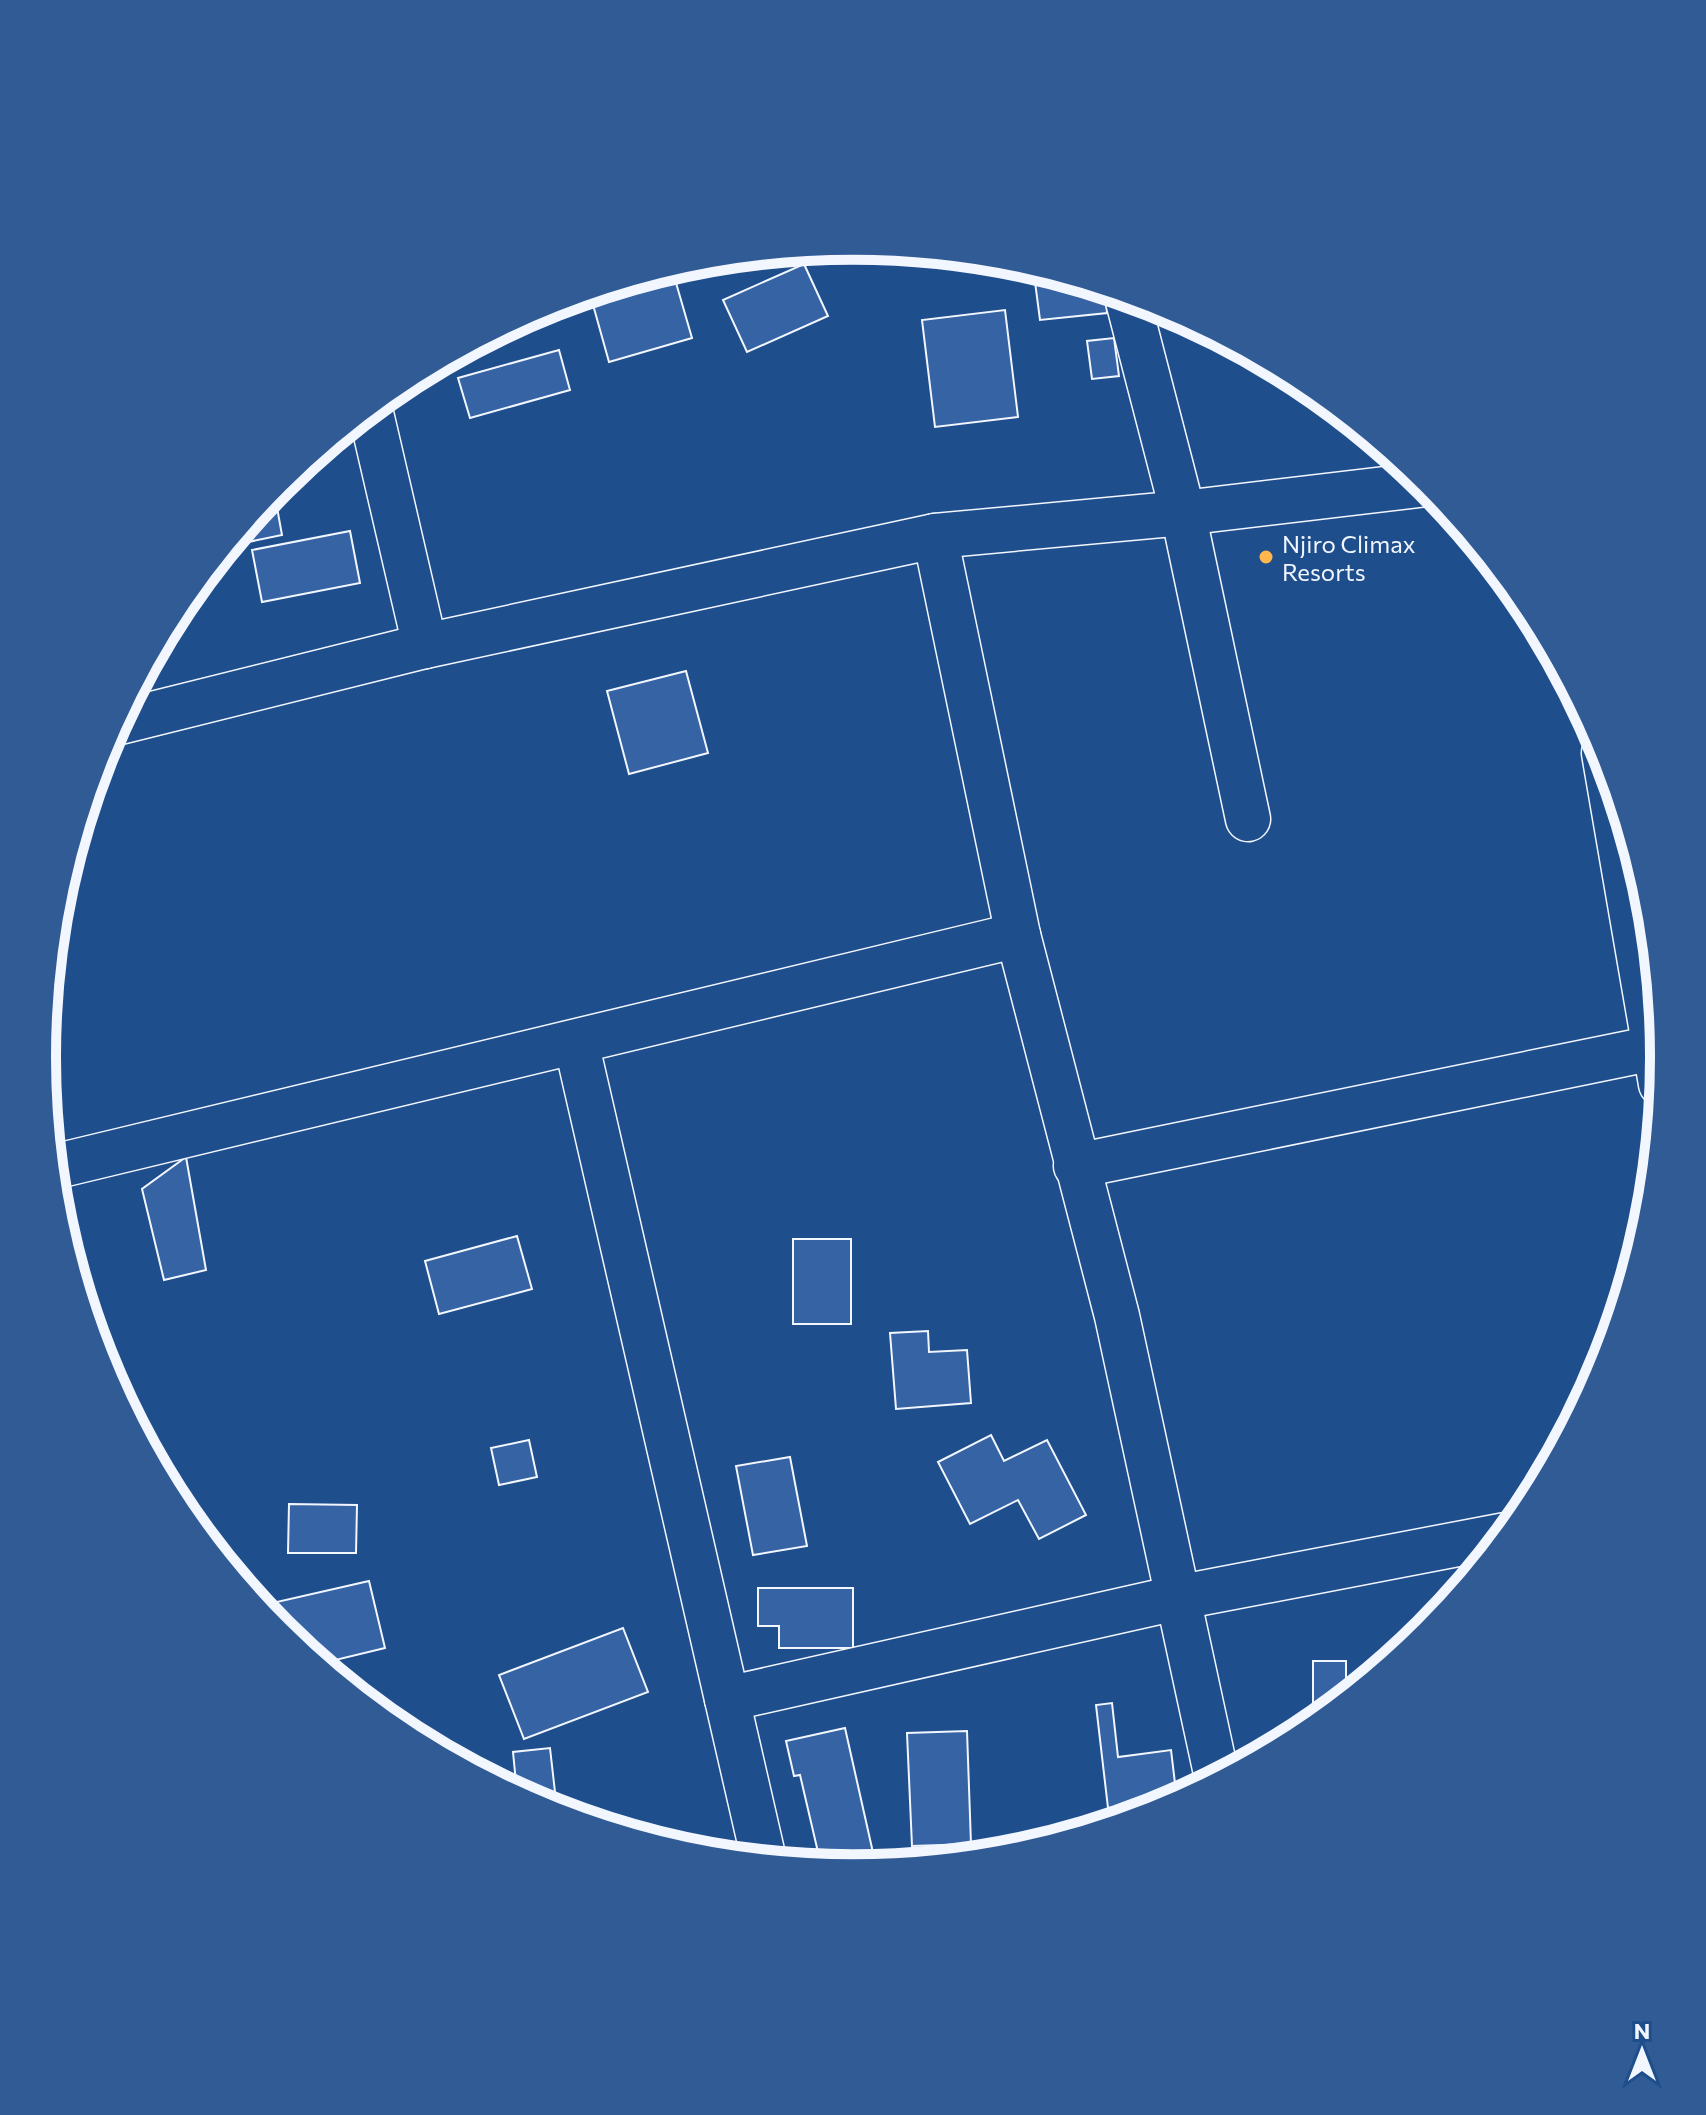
<svg xmlns="http://www.w3.org/2000/svg" width="1706" height="2115" font-family="Commissioner,sans-serif">
<rect width="100%" height="100%" fill="#1f4e8c"/>
<!-- building -->
<g fill="#3563a3" stroke="#f2f6ff" stroke-width="2">
<path d="M804 264 828 316 747 352 723 300Z"/>
<path d="M672 269 692 338 609 362 590 294Z"/>
<path d="M1065 279 1105 290 1107 313 1040 320 1035 282Z"/>
<path d="M1005 310 1018 417 935 427 922 320Z"/>
<path d="M1114 338 1119 376 1092 379 1087 341Z"/>
<path d="M559 350 570 390 470 418 458 378Z"/>
<path d="M274 491 282 535 229 546Z"/>
<path d="M350 531 360 583 262 602 252 550Z"/>
<path d="M686 671 708 753 629 774 607 691Z"/>
<path d="M186 1157 206 1270 164 1280 142 1189Z"/>
<path d="M517 1236 532 1289 439 1314 425 1261Z"/>
<rect x="793" y="1239" width="58" height="85"/>
<path d="M928 1331 929 1352 967 1350 971 1403 896 1409 890 1333Z"/>
<path d="M991 1435 1004 1461 1047 1440 1086 1515 1039 1539 1018 1500 970 1524 938 1462Z"/>
<path d="M529 1440 537 1477 499 1485 491 1448Z"/>
<path d="M790 1457 807 1546 753 1555 736 1466Z"/>
<path d="M289 1504 357 1505 356 1553H288Z"/>
<path d="M369 1581 385 1648 319 1664 279 1631 259 1606Z"/>
<path d="M758 1588H853V1648H779V1626H758Z"/>
<path d="M623 1628 648 1692 524 1739 499 1675Z"/>
<path d="M1313 1661H1346V1697L1319 1719H1313Z"/>
<path d="M1112 1703 1118 1757 1171 1750 1177 1800 1108 1808 1096 1705Z"/>
<path d="M845 1728 876 1866 821 1865 800 1775 794 1776 786 1741Z"/>
<path d="M967 1731 971 1844 912 1846 907 1733Z"/>
<path d="M550 1748 556 1801 536 1803 517 1793 513 1752Z"/>
<path d="M485 1763 486 1776 463 1764Z"/>
</g>
<g fill="none" stroke-linecap="round" stroke-linejoin="round">
<!-- minor casing -->
<g stroke="#f2f6ff" stroke-width="47">
<g id="minor">
<path d="M1127 297 1183 513 1248 819"/>
<path d="M370 409 425 646"/>
<path d="M935 536 1018 935 1117 1316 1217 1778"/>
<path d="M116 723 425 646 935 536 1183 513 1427 484"/>
<path d="M1604 753 1661 1084"/>
<path d="M576 1042 764 1860"/>
<path d="M1076 1166 1654 1048"/>
<path d="M53 1167 1018 935"/>
<path d="M727 1699 1176 1598 1505 1535"/>
</g>
</g>
<!-- minor -->
<use href="#minor" stroke="#1f4e8c" stroke-width="44"/>
</g>
<!-- markers -->
<circle fill="#ffb74d" stroke="#1f4e8c" stroke-width="3" cx="1266" cy="557" r="8"/>
<g text-anchor="middle" dominant-baseline="central" stroke-width="6" stroke-linejoin="round" paint-order="stroke">
<!-- poi labels -->
<g font-size="24" fill="#f2f6ff" stroke="#1f4e8c" text-anchor="start">
<text x="1282" y="543">Njiro Climax<tspan x="1282" dy="28">Resorts</tspan></text>
</g>
</g>
<!-- crop -->
<path d="M0 0H1706V2115H0ZM56 1057a797 797 0 1 1 1594 0a797 797 0 1 1-1594 0Z" fill="#305b95" fill-rule="evenodd"/>
<path fill="none" stroke="#f2f6ff" stroke-width="10" d="M56 1057a797 797 0 1 1 1594 0a797 797 0 1 1-1594 0Z"/>
<!-- north arrow -->
<g transform="translate(1642 2051)" stroke="#1f4e8c" stroke-width="6" paint-order="stroke">
<path d="M0-6L14 30L0 20L-14 30Z" fill="#f2f6ff"/>
<text y="-12" font-size="22" font-weight="bold" text-anchor="middle" fill="#f2f6ff">N</text>
</g>
</svg>
